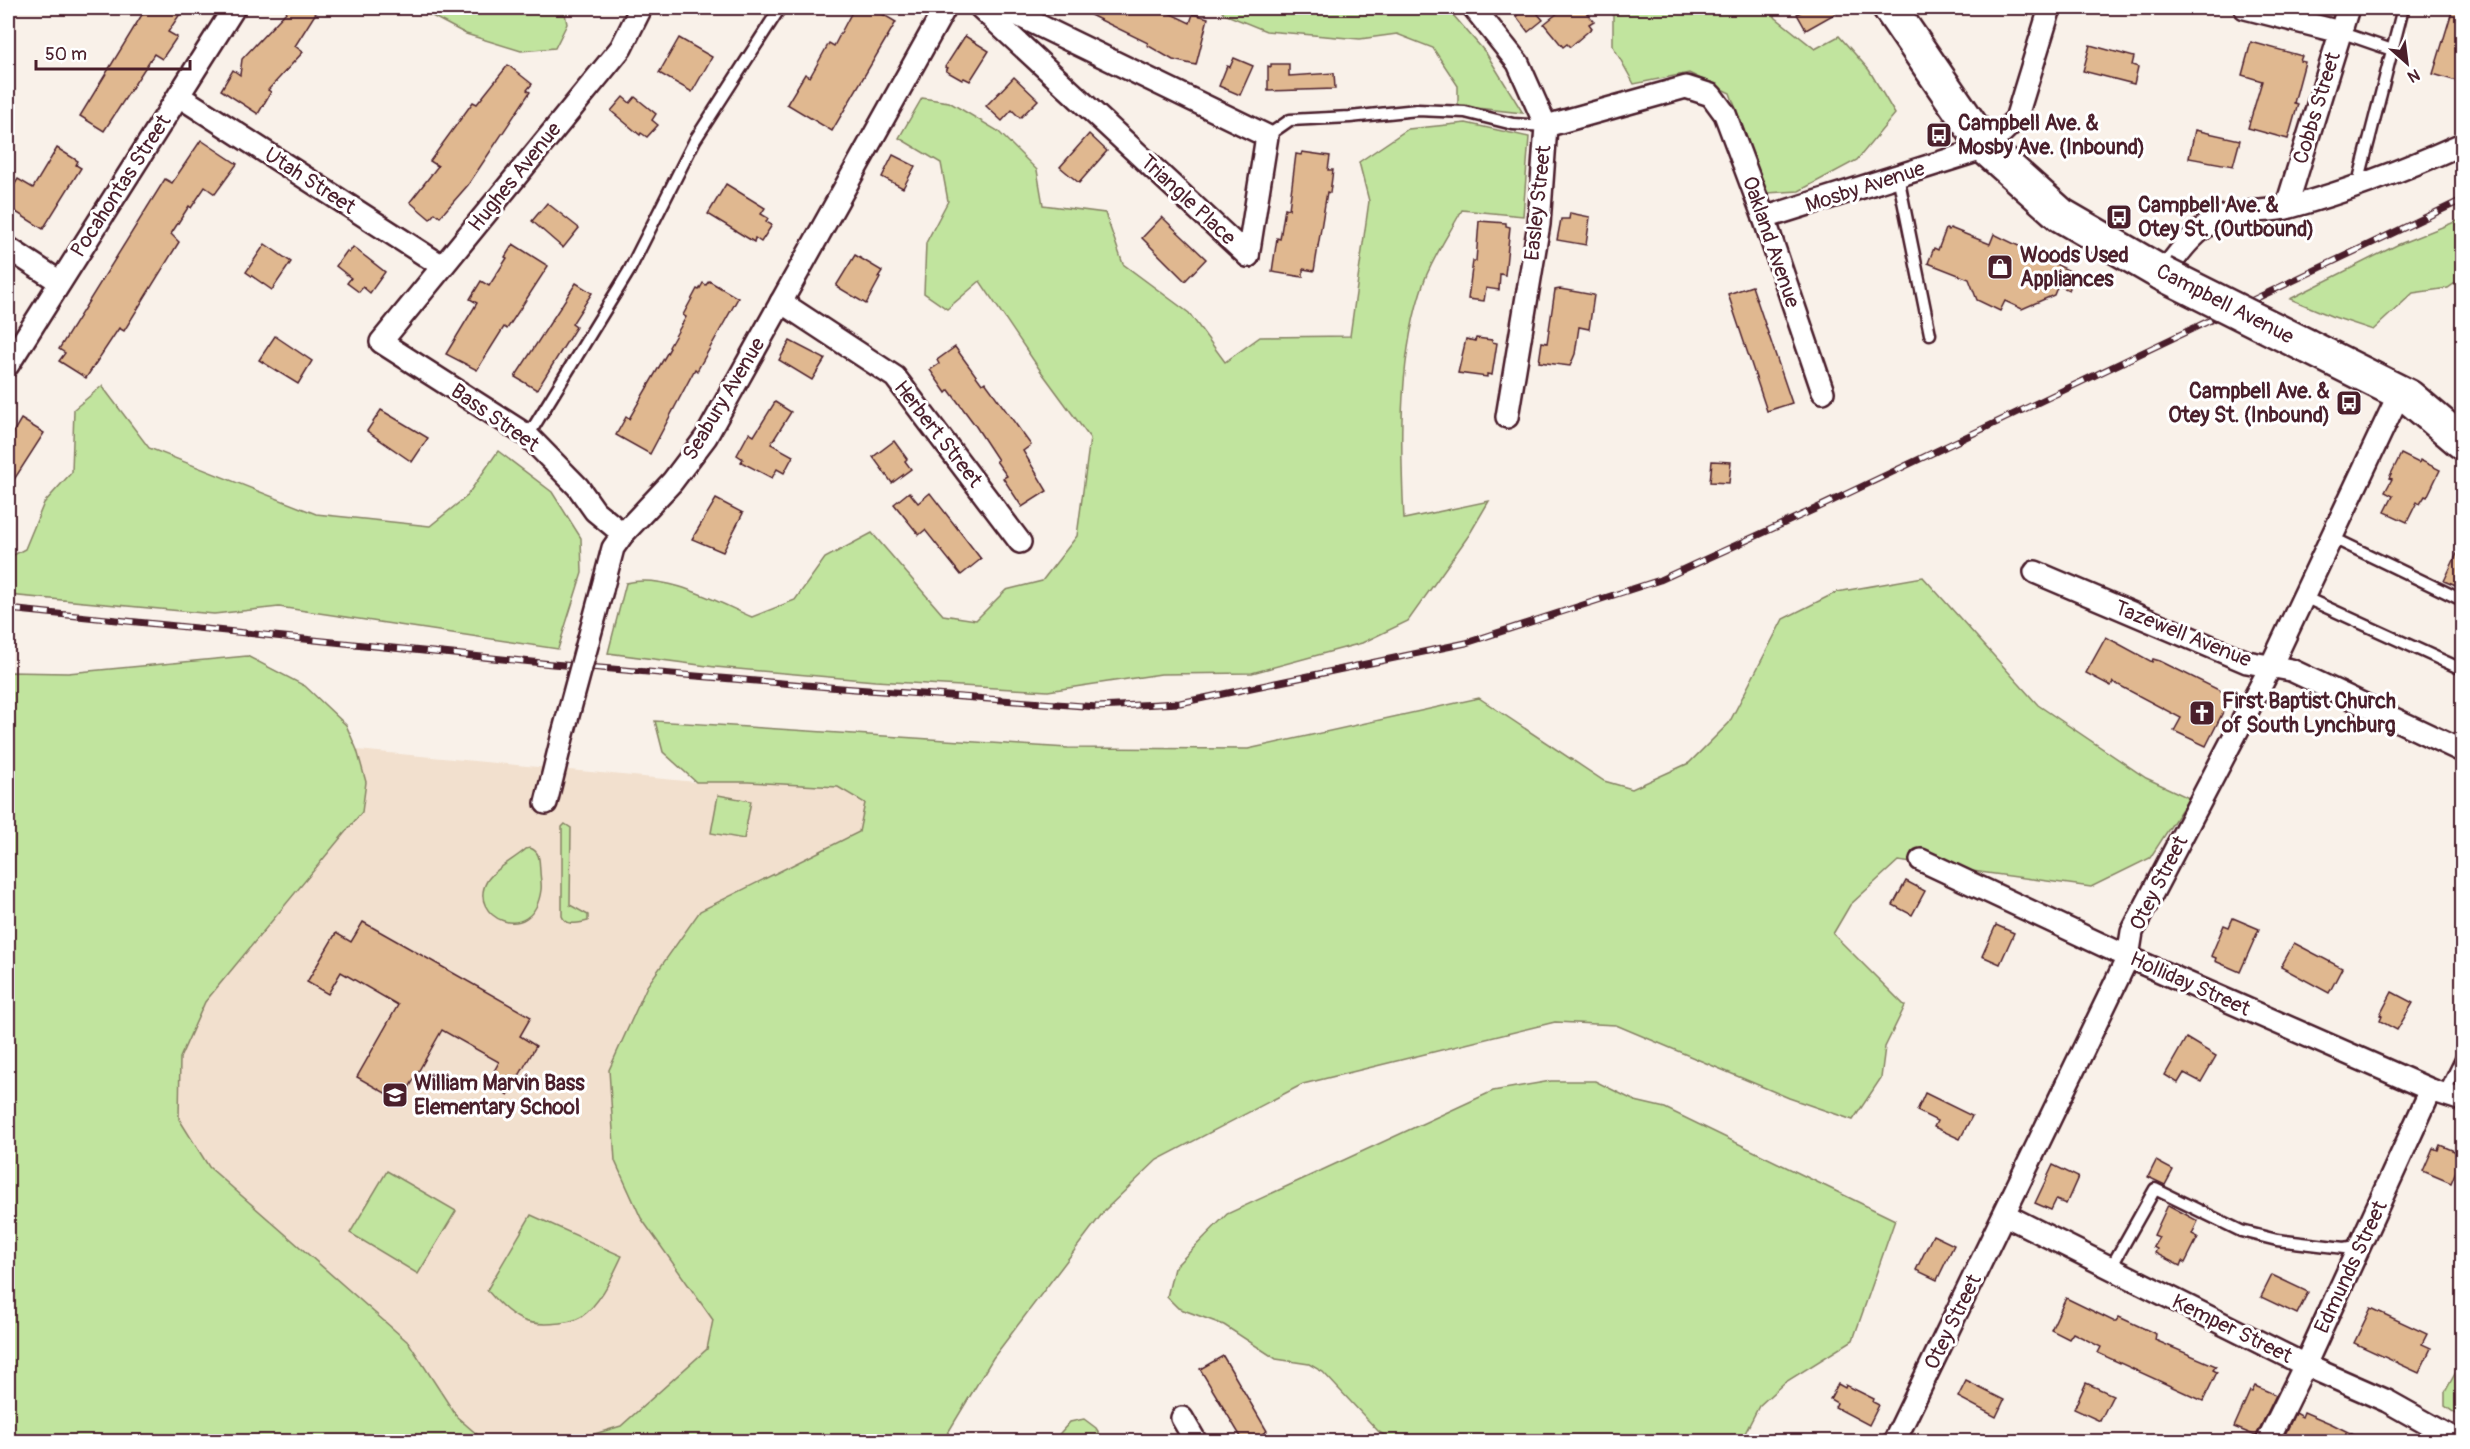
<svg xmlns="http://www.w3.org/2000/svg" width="2470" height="1449" font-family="Pangolin,sans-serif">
<rect width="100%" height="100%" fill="#f9f1e9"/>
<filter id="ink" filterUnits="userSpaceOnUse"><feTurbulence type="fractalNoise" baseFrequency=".0167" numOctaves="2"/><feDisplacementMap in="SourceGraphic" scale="12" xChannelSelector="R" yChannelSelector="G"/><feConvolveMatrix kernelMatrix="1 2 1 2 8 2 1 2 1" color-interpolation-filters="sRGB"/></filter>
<g filter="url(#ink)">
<!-- built -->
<path fill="#f2e0ce" d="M357 750 696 782H748L839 787 865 802 859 832 700 912 609 1070 615 1161 641 1218 713 1320 707 1349 621 1427 568 1441 499 1442 479 1436 457 1417 409 1343 209 1167 179 1119 180 1058 205 1002 362 812 366 782Z"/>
<!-- green -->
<g fill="#c1e49e" stroke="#868264" stroke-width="1.5">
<path d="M417 8H564L567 24 555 48 521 51 466 34Z"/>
<path d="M1220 8H1447L1486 53 1523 113 1458 106V86L1433 48 1397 34 1360 39 1266 31 1224 14Z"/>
<path d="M1613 8H1769L1776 18 1815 49 1839 36 1869 70 1895 114 1857 160 1799 191 1767 193 1730 93 1689 73 1634 84 1613 46Z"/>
<path d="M922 98 949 102 998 131 1037 170 1043 205 1105 213 1123 264 1189 313 1225 362 1260 337 1350 336 1369 201 1359 162 1408 129 1466 123 1529 137 1523 216 1462 210C1450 232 1434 256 1425 279 1398 353 1400 442 1404 519L1489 501 1469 535 1408 621 1362 643 1252 673 1161 674 1048 691 875 681 715 667 608 653 626 583C666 573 715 601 752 617L795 600 825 558 872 533 943 615 976 620 1006 590 1042 581 1077 536 1090 438 1040 370 980 281 947 309 924 293 926 243 948 201 941 163 899 138Z"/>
<path d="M2462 219V278L2448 288 2413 293 2373 330 2331 316 2290 299 2397 245Z"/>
<path d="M102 386 149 448 316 514 430 526 466 497 498 451 552 492 581 538 582 573 558 649 279 607 214 614 8 595V558L25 549 44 503 72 472 74 409Z"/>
<path d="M1923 577 2038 705 2146 778 2189 798 2150 858 2091 887 1898 861 1850 905 1833 934 1905 1006 1885 1047 1881 1078 1853 1120 1789 1098 1616 1025 1555 1022 1303 1084 1157 1160 1105 1210 993 1358 943 1441 568 1442 621 1426 707 1349 713 1320 641 1218 615 1161 609 1070 647 986 700 911 859 832 865 803 838 787 748 782H696L663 752 655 721 1068 748 1248 749 1479 698 1604 781 1632 789 1689 763 1729 723 1783 619 1837 592Z"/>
<path d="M247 656 305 686 346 725 357 750 366 782 362 812 205 1002 180 1058 179 1119 209 1167 409 1343 457 1417 479 1436 499 1441H8V672L68 673Z"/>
<path d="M718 795 751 801 744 839 711 833Z"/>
<path d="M565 824 571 828 570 905 588 915V921C578 923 566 927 562 916V827Z"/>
<path d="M530 848C541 852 539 862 540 871 540 877 542 884 541 890 533 948 466 917 487 881 493 870 516 858 526 849Z"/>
<path d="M1551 1081H1595L1635 1101 1665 1108 1895 1220 1853 1340 1784 1383 1759 1406 1741 1441H1394L1379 1432 1323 1372 1309 1364 1276 1359 1224 1325 1178 1308 1167 1297 1174 1268 1227 1214 1493 1091Z"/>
<path d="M387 1171 456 1211 418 1274 350 1233Z"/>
<path d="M2462 1209V1263C2454 1247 2457 1227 2462 1209Z"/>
<path d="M531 1215 622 1256C612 1277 601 1303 581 1317 568 1325 535 1326 522 1320 508 1313 497 1302 487 1290Z"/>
<path d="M2462 1361V1418L2445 1406V1392Z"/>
<path d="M1084 1419 1096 1428 1104 1441H1053L1070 1422Z"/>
</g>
<!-- building -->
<g fill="#e0b890" stroke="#4a1f2b" stroke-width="1.5">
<path d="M146 8H184L168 32 177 37 162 59 154 54 104 131 80 116Z"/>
<path d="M290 8H319L295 46 303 52 268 90 271 92 258 114 221 90 233 70 240 75 242 59Z"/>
<path d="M854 8H872L896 22 832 131 787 104 805 74 810 77 829 43 834 46Z"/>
<path d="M1076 8H1159L1190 23 1193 14 1208 18 1196 65 1173 60 1147 45 1148 43Z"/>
<path d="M1527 8H1533L1543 20 1528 32 1516 16Z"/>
<path d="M1564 8H1582L1594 21 1589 24 1592 28 1570 47 1567 44 1563 47 1544 24Z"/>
<path d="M1808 8H1845L1806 30 1797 14Z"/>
<path d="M2453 8H2463V83L2433 74Z"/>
<path d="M965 36 989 51 970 81 964 78 962 80 946 71 948 68 945 67Z"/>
<path d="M679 38 712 57 692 92 659 73Z"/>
<path d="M2251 42 2302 56 2300 61 2305 62 2294 103 2298 104 2288 139 2248 128 2262 81 2242 75Z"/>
<path d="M2090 45 2134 57 2132 65 2138 67 2134 84 2083 71Z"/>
<path d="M1234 58 1253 66 1240 95 1219 86 1227 66 1230 67Z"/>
<path d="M1271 64H1289V76L1334 73 1335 89 1268 91V66L1271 67Z"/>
<path d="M508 65 532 84 527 90 530 92 468 185 440 217 435 213 430 219 410 202 438 166 430 161 473 102 477 104Z"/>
<path d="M1014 77 1038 100 1020 118 1012 110 1002 121 986 106Z"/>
<path d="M623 97 630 103 635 97 656 114 652 120 658 125 647 137 641 133 640 135 611 111Z"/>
<path d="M2195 130 2240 140 2233 166 2189 158Z"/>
<path d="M1089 134 1107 151 1079 183 1060 167Z"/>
<path d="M201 140 237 164 215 194 205 187 191 208 189 206 171 234 179 242 124 331 119 328 86 378 59 361 65 353 59 349 165 179 172 183Z"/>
<path d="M57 148 78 161 76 165 81 168 43 229 8 207V195L18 179 33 188Z"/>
<path d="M1302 152 1330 156 1328 170H1333L1330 193 1327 192 1314 271 1303 269V277L1272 272 1277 238 1280 239 1285 208 1289 209 1296 154 1301 155Z"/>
<path d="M893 155 915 166 903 188 882 177Z"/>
<path d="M726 184 765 208 761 214 768 218 766 222 772 225 761 242 755 238 754 242 708 214Z"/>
<path d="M547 203 579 228 563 248 532 221Z"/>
<path d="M1570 213 1590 217 1586 245 1557 240 1561 219H1569Z"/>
<path d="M1162 217 1206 259 1185 281 1142 238Z"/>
<path d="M1479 221 1506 223V226L1510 227 1505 275 1500 274 1499 290 1486 288 1484 301 1468 299 1473 261H1476Z"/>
<path d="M1950 228 1990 244 1994 234 2076 274 2069 290 2058 285 2054 295 2022 309 2005 301 2000 311 1977 300 1969 279 1928 263 1934 248 1938 250 1946 229 1949 230Z"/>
<path d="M265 244 291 262 272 290 246 272Z"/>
<path d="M513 244 548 266 507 329 504 327 477 370 446 354 477 303 470 299 481 281 489 286 507 258 505 257Z"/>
<path d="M353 247 385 272 370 293 363 287 359 292 347 283 351 278 336 266 347 251 349 253Z"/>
<path d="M855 255 882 271 878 277 880 278 866 304 836 286Z"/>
<path d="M709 281 738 298 697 371 695 369 650 454 616 435 626 417 629 419 670 348 669 347 686 317 683 315 697 289 699 290 703 283 706 285Z"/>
<path d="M576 283 592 293 572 324 576 327 537 390 515 377Z"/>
<path d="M1752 286 1792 403 1767 411 1728 294Z"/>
<path d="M1560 289 1594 295 1589 329 1579 327 1575 354 1570 366 1539 362 1542 342 1547 343 1555 290Z"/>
<path d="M275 336 312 361 298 384 259 360Z"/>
<path d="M1476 338 1492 340V342L1497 343 1492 375 1487 374V377L1458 373 1466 339 1475 341Z"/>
<path d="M790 341 825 359 812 380 779 360Z"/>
<path d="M955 347 982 384 985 382 1031 445 1023 451 1047 491 1022 507 1003 478 1007 476 996 461 998 460 975 425 949 390 946 393 930 370 939 364 937 360Z"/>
<path d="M775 402 791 412 771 444 793 456 784 473 777 469 772 478 741 462 743 459 737 455 749 433 754 436Z"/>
<path d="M381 410 428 438 412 462 367 431Z"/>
<path d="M21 419 44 433 8 489V441Z"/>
<path d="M894 441 907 459 905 461 911 469 892 483 873 457Z"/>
<path d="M2401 454 2419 463 2420 460 2440 470 2427 497 2425 496 2420 504 2417 502 2407 522 2385 512 2393 496 2385 492 2392 479 2389 478Z"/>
<path d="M1712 461 1731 462 1729 483 1710 482Z"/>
<path d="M909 492 918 503 930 493 981 559 961 575 925 530 919 535 894 504Z"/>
<path d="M716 499 743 513 723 552 692 539Z"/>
<path d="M2463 541V589L2444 581Z"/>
<path d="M2106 637 2152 662 2153 659 2160 661 2231 696 2206 746 2174 731 2181 718 2113 682 2111 686 2086 673Z"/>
<path d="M1906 881 1925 891 1912 915 1893 905Z"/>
<path d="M2233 918 2259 929 2240 972 2215 961 2216 958 2211 956 2224 925 2229 927Z"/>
<path d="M363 922 531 1017 520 1036 536 1046 508 1095 487 1084 499 1062 442 1030 401 1102 357 1077 398 1005 341 972 328 994 307 982 336 933 351 942Z"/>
<path d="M1996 925 2014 933 2000 964 1982 956Z"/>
<path d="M2294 943 2342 968 2329 993 2281 967Z"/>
<path d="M2392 992 2413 1003 2397 1030 2380 1021 2382 1016 2380 1015Z"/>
<path d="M2186 1038 2216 1056 2201 1082 2184 1073 2178 1083 2165 1075Z"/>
<path d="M1925 1093 1972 1116 1960 1139 1934 1127 1937 1121 1917 1111Z"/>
<path d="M2440 1145 2459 1153 2457 1158 2461 1159 2451 1183 2423 1171 2433 1148 2438 1150Z"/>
<path d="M2156 1161 2173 1170 2165 1185 2148 1177Z"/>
<path d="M2053 1165 2078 1177 2066 1204 2056 1200 2051 1210 2035 1203Z"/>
<path d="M2168 1205 2198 1221 2192 1234 2198 1237 2185 1263 2182 1261 2180 1266 2155 1253 2157 1249 2153 1247 2159 1237 2154 1235Z"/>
<path d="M1933 1235 1954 1245 1937 1280 1916 1270Z"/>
<path d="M2272 1275 2308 1292 2297 1314 2261 1297Z"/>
<path d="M2066 1298 2113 1321H2116L2119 1317 2156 1334 2155 1340 2216 1366 2213 1370 2217 1372 2203 1401 2098 1353 2101 1347 2073 1333 2069 1339 2051 1330Z"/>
<path d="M2371 1308 2427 1334 2422 1344 2431 1348 2419 1373 2354 1343Z"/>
<path d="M1223 1356 1267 1431 1249 1442H1244L1200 1369Z"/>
<path d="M1966 1381 2004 1400 1996 1417 1958 1397Z"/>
<path d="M2086 1383 2113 1395 2100 1421 2074 1409Z"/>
<path d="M1838 1384 1845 1388 1846 1385 1874 1399 1873 1402 1879 1405 1869 1425 1835 1407 1837 1403 1830 1399Z"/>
<path d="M2255 1386 2276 1395 2256 1436 2234 1427 2250 1391 2252 1392Z"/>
<path d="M2304 1412 2332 1424 2368 1442H2294L2284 1437 2295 1413 2302 1417Z"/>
</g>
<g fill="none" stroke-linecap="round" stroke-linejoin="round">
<!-- lane casing -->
<g stroke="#4a1f2b" stroke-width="15">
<g id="lane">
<path d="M2340 32 2392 50"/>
<path d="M1267 136 1290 120 1350 117 1417 110 1465 112 1513 124 1546 126"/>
<path d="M1898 176 1930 334"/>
<path d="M2357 187 2403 8"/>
<path d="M528 436 629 271 695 140 780 8"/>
<path d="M2331 537 2462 600"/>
<path d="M2304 597 2457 667"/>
<path d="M2444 1094 2462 1057"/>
<path d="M2110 1269 2155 1189 2241 1231 2277 1240 2344 1248 2361 1245"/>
</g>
</g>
<!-- street casing -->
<g stroke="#4a1f2b" stroke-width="26">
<g id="street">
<path d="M981 8 1248 256"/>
<path d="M1003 8 1267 136 1248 256"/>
<path d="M1474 8 1518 63 1546 126 1539 224 1507 417"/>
<path d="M2245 8 2340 32"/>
<path d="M179 96 442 266"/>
<path d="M1546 126 1686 87 1711 95 1725 114 1764 218 1823 392"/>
<path d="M2286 208 2348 8"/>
<path d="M1764 218 1986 148 2016 119 2050 8"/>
<path d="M8 248 60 282"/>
<path d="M2163 274C2179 252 2196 228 2222 217 2241 210 2269 212 2290 207 2350 191 2406 169 2462 144"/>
<path d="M781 302 895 377 1020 542"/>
<path d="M8 365 234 8"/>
<path d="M623 534 595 511 578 487 528 436 381 342 621 48 641 8"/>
<path d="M2035 572 2247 662 2291 670 2462 751"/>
<path d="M602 590 613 548 623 534 672 482 706 437 945 8"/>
<path d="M546 803 563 734"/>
<path d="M1921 860 2128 957 2431 1090 2462 1100"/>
<path d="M2005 1215 2305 1365 2387 1401 2460 1442"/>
<path d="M1182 1418 1196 1442"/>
<path d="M1894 1442 2128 957 2132 932 2270 668 2400 392"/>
<path d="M2267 1442 2305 1365 2431 1090"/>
</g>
</g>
<!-- primary casing -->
<g stroke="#4a1f2b" stroke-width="38">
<g id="primary">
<path d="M1890 8 1986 148 2061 215 2163 274"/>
<path d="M2307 346 2409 397 2462 442"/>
</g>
</g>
<!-- lane -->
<use href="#lane" stroke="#fff" stroke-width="10"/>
<!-- street -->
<use href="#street" stroke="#fff" stroke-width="21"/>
<!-- primary -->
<use href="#primary" stroke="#fff" stroke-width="33"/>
<!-- rail casing -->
<g stroke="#4a1f2b" stroke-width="7">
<path id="rail" d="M8 609 552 664 841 688 1097 707 1180 703 1466 643 1660 580 1815 509 2462 200"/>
</g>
<!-- rail -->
<use href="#rail" stroke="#fff" stroke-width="4.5" stroke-dasharray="14" stroke-linecap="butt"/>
<!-- street-bridge casing -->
<g stroke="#4a1f2b" stroke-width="26" stroke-linecap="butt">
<path id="street-bridge" d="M563 734 602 590"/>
</g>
<!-- primary-bridge casing -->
<g stroke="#4a1f2b" stroke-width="38" stroke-linecap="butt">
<path id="primary-bridge" d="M2163 274 2307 346"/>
</g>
<!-- street-bridge -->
<use href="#street-bridge" stroke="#fff" stroke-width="21"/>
<!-- primary-bridge -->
<use href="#primary-bridge" stroke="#fff" stroke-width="33"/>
</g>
</g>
<!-- icons -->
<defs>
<g id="bus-square" transform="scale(1.35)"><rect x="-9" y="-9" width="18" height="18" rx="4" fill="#4a1f2b" stroke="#fff"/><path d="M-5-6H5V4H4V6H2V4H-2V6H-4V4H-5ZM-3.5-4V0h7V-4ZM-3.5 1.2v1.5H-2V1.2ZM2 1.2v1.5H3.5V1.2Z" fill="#fff"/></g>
<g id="shop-square" transform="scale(1.35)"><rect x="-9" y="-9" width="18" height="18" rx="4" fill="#4a1f2b" stroke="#fff"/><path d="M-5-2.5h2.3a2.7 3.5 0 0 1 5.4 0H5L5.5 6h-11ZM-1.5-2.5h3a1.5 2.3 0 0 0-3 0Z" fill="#fff"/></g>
<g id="church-square" transform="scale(1.35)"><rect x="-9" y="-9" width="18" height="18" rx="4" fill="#4a1f2b" stroke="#fff"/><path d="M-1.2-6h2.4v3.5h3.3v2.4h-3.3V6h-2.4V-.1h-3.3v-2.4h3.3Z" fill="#fff"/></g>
<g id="school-square" transform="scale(1.35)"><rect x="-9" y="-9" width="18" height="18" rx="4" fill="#4a1f2b" stroke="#fff"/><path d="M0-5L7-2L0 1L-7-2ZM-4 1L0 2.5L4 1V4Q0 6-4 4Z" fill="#fff"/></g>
</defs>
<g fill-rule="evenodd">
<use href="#bus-square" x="1939" y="135"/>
<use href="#bus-square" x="2119" y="217"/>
<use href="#shop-square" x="2000" y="267"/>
<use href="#bus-square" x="2349" y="403"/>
<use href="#church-square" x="2202" y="713"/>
<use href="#school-square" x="395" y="1095"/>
</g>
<g text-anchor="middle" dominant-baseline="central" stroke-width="6" stroke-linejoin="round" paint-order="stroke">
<!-- street labels -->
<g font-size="21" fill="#4a1f2b" stroke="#fff">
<text transform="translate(2317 108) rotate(-73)">Cobbs Street</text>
<text transform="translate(515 177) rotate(-51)">Hughes Avenue</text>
<text transform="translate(310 181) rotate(33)">Utah Street</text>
<text transform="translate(121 186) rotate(-57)">Pocahontas Street</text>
<text transform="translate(1865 187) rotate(-18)">Mosby Avenue</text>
<text transform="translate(1188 200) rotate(43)">Triangle Place</text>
<text transform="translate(1538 203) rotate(-84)">Easley Street</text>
<text transform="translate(1771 242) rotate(71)">Oakland Avenue</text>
<text transform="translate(2225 304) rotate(27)">Campbell Avenue</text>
<text transform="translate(724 399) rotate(-59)">Seabury Avenue</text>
<text transform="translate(495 418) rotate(35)">Bass Street</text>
<text transform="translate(938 434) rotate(52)">Herbert Street</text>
<text transform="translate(2183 634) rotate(22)">Tazewell Avenue</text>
<text transform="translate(2159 883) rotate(-63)">Otey Street</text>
<text transform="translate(2190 984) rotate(24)">Holliday Street</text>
<text transform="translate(2351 1267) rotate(-65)">Edmunds Street</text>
<text transform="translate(1953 1322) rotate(-64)">Otey Street</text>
<text transform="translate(2232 1329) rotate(26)">Kemper Street</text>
</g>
<!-- poi labels -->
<g font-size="21" font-weight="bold" fill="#4a1f2b" stroke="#fff" text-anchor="start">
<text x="1958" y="123">Campbell Ave. &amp;<tspan x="1958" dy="24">Mosby Ave. (Inbound)</tspan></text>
<text x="2138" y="205">Campbell Ave. &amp;<tspan x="2138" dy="24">Otey St. (Outbound)</tspan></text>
<text x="2020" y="255">Woods Used<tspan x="2020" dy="24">Appliances</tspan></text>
<text x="2330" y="391" text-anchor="end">Campbell Ave. &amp;<tspan x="2330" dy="24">Otey St. (Inbound)</tspan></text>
<text x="2222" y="701">First Baptist Church<tspan x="2222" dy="24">of South Lynchburg</tspan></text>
<text x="414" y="1083">William Marvin Bass<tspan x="414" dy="24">Elementary School</tspan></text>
</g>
</g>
<!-- margin -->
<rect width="2470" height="1449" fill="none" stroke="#fff" stroke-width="30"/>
<rect x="15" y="15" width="2440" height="1419" fill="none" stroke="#4a1f2b" stroke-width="2" filter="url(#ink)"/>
<!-- north arrow -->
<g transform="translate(2407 63) rotate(152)" stroke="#ffffff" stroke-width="4.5" paint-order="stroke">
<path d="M0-4.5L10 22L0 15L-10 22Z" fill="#4a1f2b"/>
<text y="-9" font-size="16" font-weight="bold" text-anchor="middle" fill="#4a1f2b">N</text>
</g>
<!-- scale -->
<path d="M36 60v9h154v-9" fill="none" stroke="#4a1f2b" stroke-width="3"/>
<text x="45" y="60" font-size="18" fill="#4a1f2b" stroke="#ffffff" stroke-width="4.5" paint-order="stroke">50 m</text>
</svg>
